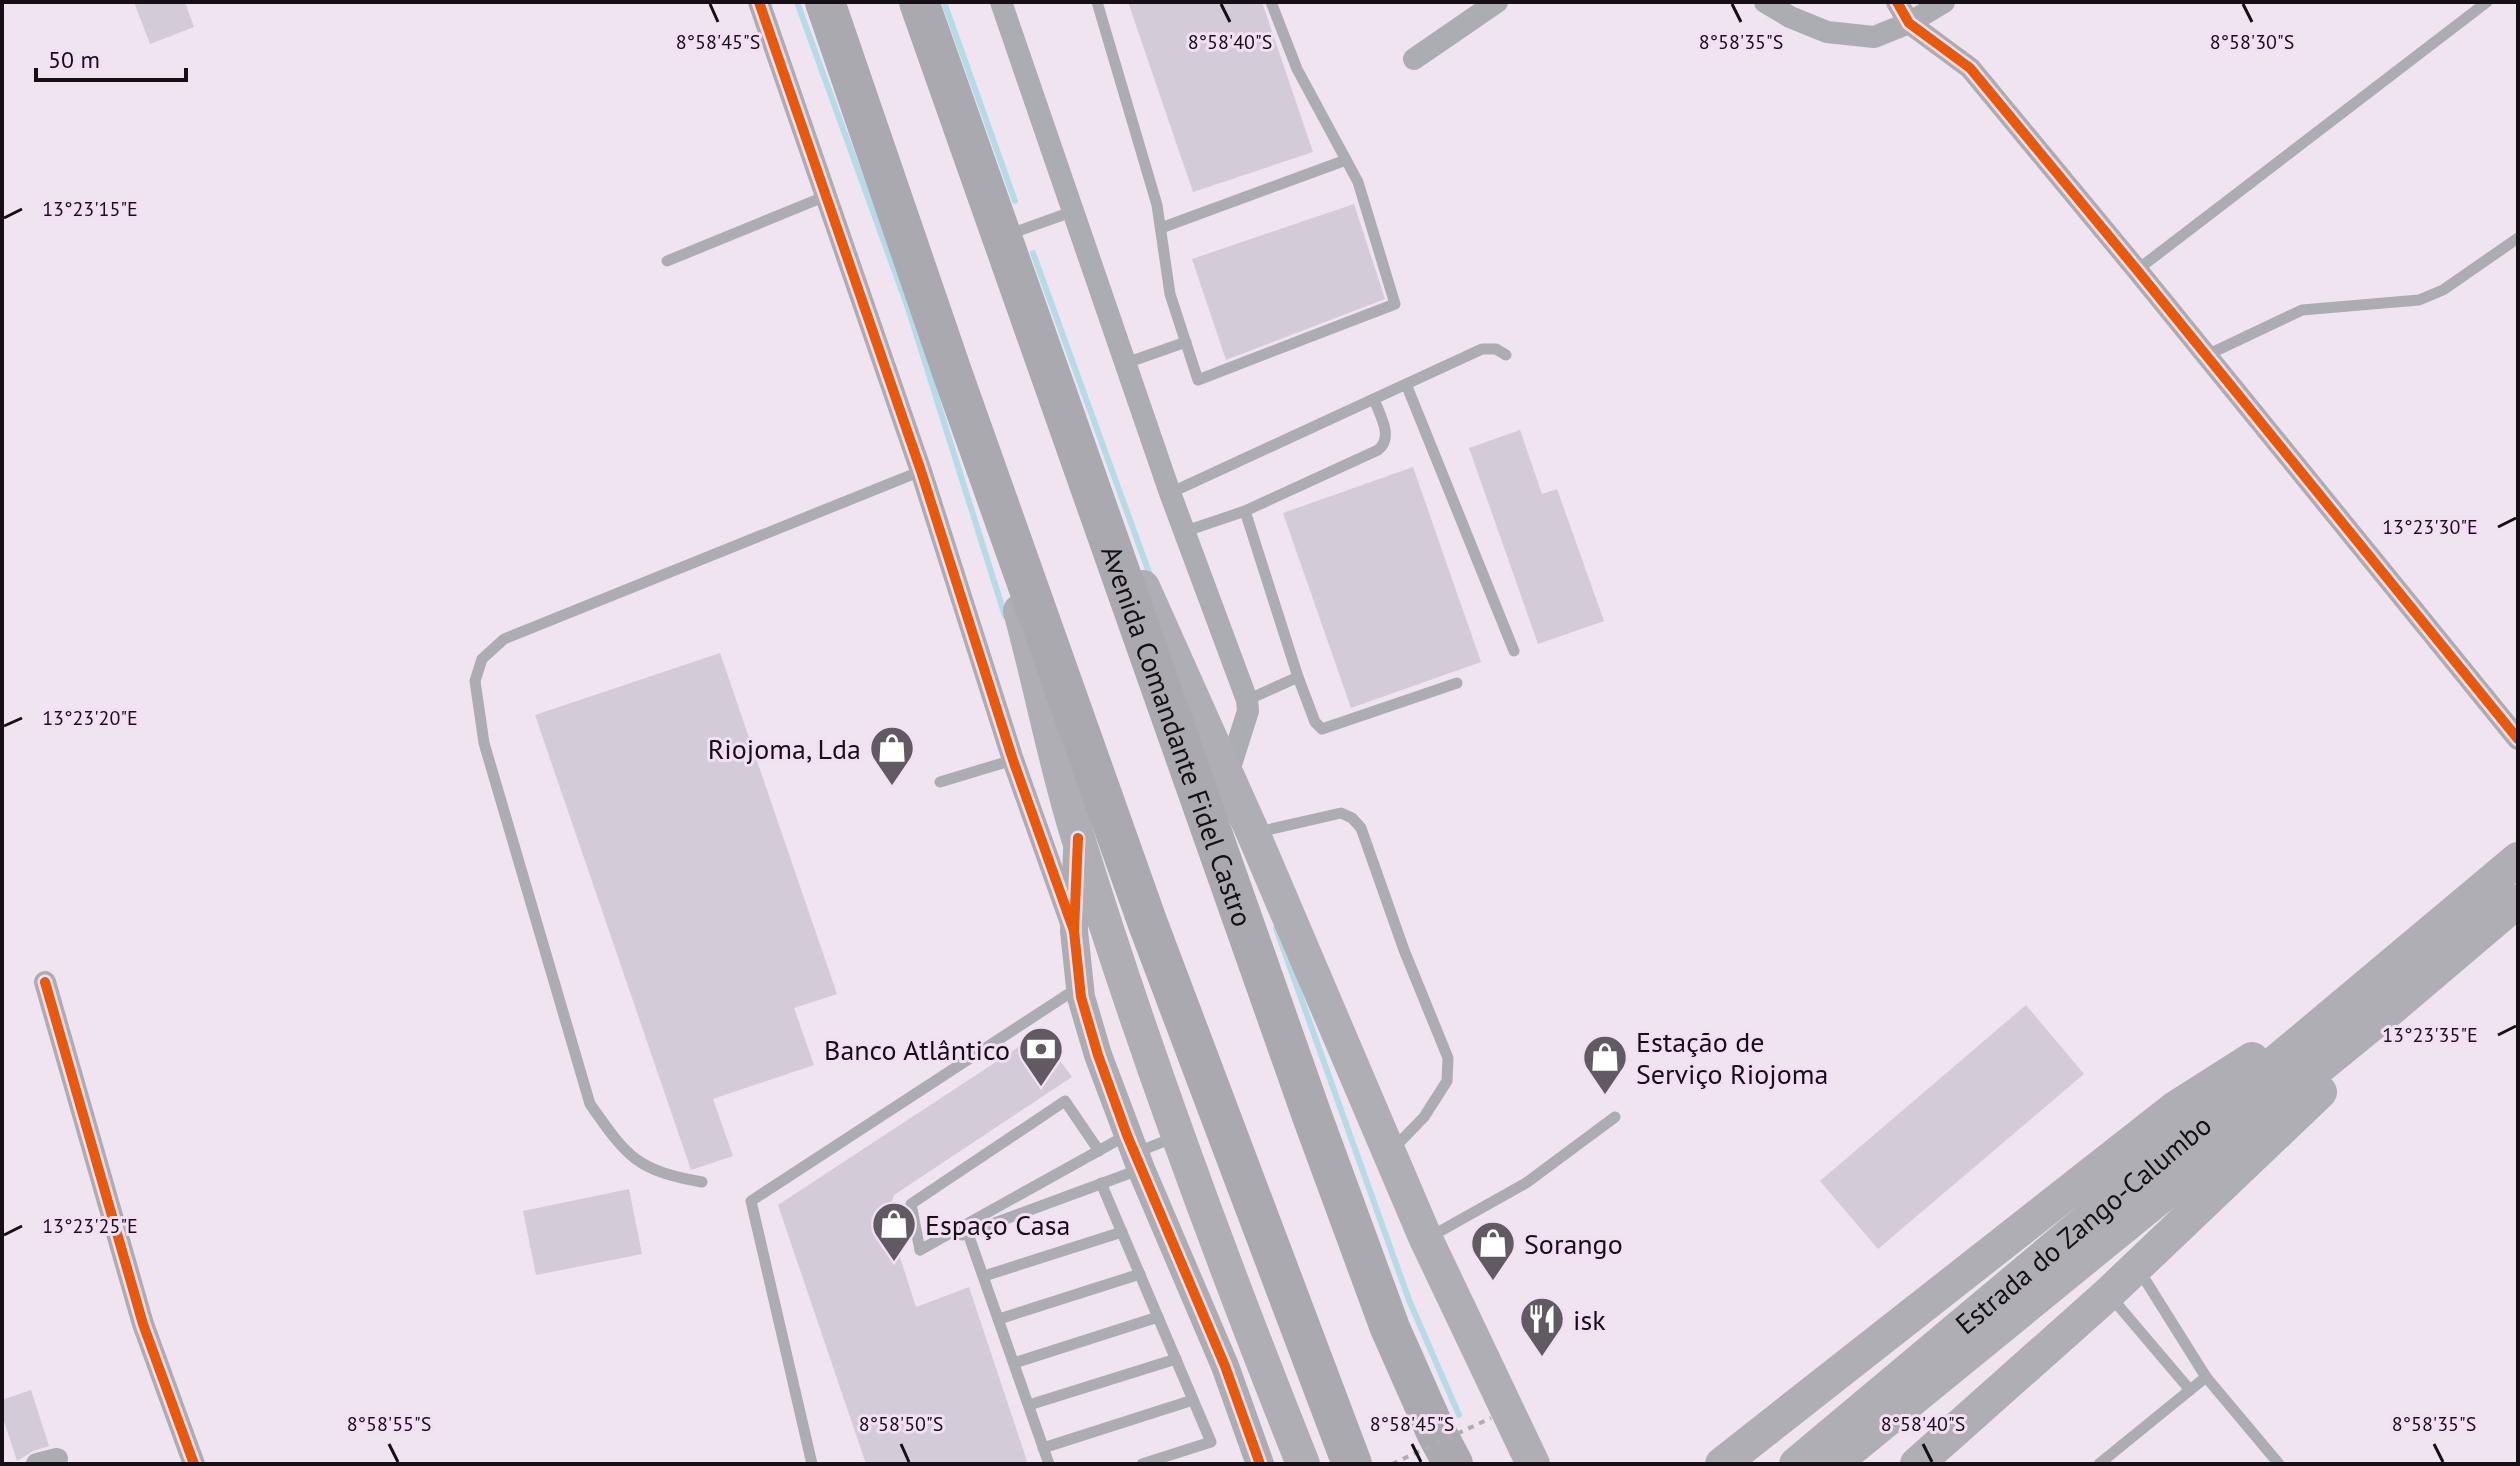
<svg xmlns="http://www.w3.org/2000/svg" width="2520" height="1466" font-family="'PT Sans',sans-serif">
<rect width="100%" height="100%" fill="#efe4ef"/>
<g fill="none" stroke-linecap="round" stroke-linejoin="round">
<!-- stream -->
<g stroke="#b5dce6" stroke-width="6">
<path d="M797 2 908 308 1005 616"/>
<path d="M944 2 1015 201"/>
<path d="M1033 253 1151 578"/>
<path d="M1276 928 1409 1300 1459 1415"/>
</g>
</g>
<!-- building -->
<g fill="#d4cbd8">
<path d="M134 2H185L194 27 150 44Z"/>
<path d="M1128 2H1262L1313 152 1193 192Z"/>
<path d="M1354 204 1385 299 1226 360 1192 259Z"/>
<path d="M1520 430 1542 494 1557 489 1604 621 1538 644 1469 448Z"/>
<path d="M1413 467 1481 662 1351 708 1283 513Z"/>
<path d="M720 653 837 994 794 1008 814 1065 713 1099 733 1156 691 1170 535 715Z"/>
<path d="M2026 1005 2084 1074 1878 1249 1820 1181Z"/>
<path d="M1040 1033 1072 1077 894 1195 887 1217 916 1307 969 1287 1028 1464H866L778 1205Z"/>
<path d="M629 1189 642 1254 536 1275 523 1211Z"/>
<path d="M31 1390 49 1446 33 1451 17 1461 2 1415V1400Z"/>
</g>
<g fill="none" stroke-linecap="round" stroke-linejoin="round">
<!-- service -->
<g stroke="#acadb2" stroke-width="11">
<path d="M1097 2 1157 205 1170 294 1198 380 1395 304 1358 182 1297 69 1271 2"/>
<path d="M1161 228 1346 160"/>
<path d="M1007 235 1074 211"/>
<path d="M667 261 826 196"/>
<path d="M2137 270 2487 2"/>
<path d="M2207 355 2302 310 2419 300 2443 290 2518 238"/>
<path d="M1126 363 1186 342"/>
<path d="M1406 384 1514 651"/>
<path d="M1170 493 1482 349H1496L1506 355"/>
<path d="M1245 511 1378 450C1394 437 1380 416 1374 399"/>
<path d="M1186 531 1245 511 1298 677"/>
<path d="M1247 700 1298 677 1315 722 1322 729 1457 683"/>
<path d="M940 782 1013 760"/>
<path d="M1258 832 1341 813 1352 818 1361 828 1404 950 1448 1058 1447 1081 1424 1117 1393 1149"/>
<path d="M1135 1153 1175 1137"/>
<path d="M702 1182C636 1170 628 1158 590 1104L484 743 475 681 482 659 504 639 921 471"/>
<path d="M1101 1183 1211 1442 1142 1464"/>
<path d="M965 1225 1049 1464"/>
<path d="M962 1235 1141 1169"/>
<path d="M1428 1238 1526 1183 1615 1117"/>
<path d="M920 1250 911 1204 1065 1101 1099 1151"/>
<path d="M920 1250 1127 1135"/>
<path d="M2139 1270 2206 1377 2279 1464"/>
<path d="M984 1276 1122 1232"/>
<path d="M2111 1297 2190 1390"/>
<path d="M999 1319 1140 1274"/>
<path d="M1014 1363 1158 1317"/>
<path d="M1029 1405 1176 1359"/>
<path d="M1043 1448 1193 1400"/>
<path d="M812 1464 751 1201 1076 989"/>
<path d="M2099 1464 2206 1377"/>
</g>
<!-- minor -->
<g stroke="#acadb2" stroke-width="22">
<path d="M759 2 921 471 1013 760 1071 923"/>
<path d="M1001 2 1170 493 1247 700 1248 711 1227 777"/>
<path d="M1765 2 1790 17 1827 32 1874 37 1909 23 1944 2"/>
<path d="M1897 2 1909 23 1970 68 2137 270 2518 739"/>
<path d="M1414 59 1497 2"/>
<path d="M45 982 143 1324 194 1464"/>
<path d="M37 1464 57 1459"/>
</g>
<!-- tertiary -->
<path stroke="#acadb2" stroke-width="28" d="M1077 851 1074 931 1081 997 1098 1055 1141 1169 1225 1366 1260 1464"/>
<!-- primary -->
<g stroke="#afaeb5" stroke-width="34">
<path d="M1143 587 1253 833 1426 1239 1533 1464"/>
<path d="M1020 611C1041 687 1055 765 1079 841 1144 1051 1221 1259 1303 1464"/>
<path d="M1722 1464 2175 1108 2252 1059"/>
<path id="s1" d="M1796 1464 2518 859"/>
<path d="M1833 1464 2393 1007 2518 901"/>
<path d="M1917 1464 2108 1294 2320 1092"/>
</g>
<!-- motorway -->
<g stroke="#aaa9b0" stroke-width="40">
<path d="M825 2 953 375 1148 924 1352 1464"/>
<path id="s2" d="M919 2 1312 1116 1390 1328 1436 1432 1453 1464"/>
</g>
<!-- path-bridge -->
<path stroke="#afadb3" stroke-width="4" stroke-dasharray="6 6" stroke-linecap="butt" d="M1392 1464 1491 1418"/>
<!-- cycleway casing -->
<g stroke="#f3dff4" stroke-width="15">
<g id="cycleway">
<path d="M759 2 921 471 1013 760 1074 931"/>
<path d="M1897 2 1909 23 1970 68 2137 270 2518 739"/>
<path d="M1078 838 1074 931 1081 997 1098 1055 1127 1135 1225 1366 1260 1464"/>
<path d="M45 982 143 1324 194 1464"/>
</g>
</g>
<!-- cycleway -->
<use href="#cycleway" stroke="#e8590c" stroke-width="10"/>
</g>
<!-- ticks -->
<path fill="none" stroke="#161016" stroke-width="3" d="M710 4 718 22M1221 4 1230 22M1732 4 1741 22M2243 4 2252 22M4 218 22 209M2498 527 2516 518M4 726 22 718M2498 1035 2516 1026M4 1235 22 1226M389 1444 398 1462M901 1444 909 1462M1412 1444 1421 1462M1923 1444 1932 1462M2434 1444 2443 1462"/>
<!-- icons -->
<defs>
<g id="shop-pin" transform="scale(2.3)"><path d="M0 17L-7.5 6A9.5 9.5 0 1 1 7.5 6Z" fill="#625a62" stroke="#f3dff4"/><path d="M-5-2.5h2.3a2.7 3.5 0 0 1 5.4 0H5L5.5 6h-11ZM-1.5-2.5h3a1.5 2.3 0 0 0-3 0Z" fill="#fff"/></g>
<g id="bank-pin" transform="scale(2.3)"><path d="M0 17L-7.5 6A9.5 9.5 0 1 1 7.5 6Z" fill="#625a62" stroke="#f3dff4"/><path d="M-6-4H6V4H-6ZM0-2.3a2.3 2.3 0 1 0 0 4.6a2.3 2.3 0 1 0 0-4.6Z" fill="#fff"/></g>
<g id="restaurant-pin" transform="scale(2.3)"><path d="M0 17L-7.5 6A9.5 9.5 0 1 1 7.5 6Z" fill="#625a62" stroke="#f3dff4"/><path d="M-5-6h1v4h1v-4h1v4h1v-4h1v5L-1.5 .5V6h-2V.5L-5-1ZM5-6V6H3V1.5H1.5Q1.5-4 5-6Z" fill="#fff"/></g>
</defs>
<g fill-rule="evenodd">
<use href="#shop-pin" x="892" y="748"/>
<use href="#bank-pin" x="1041" y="1049"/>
<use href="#shop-pin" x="1605" y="1057"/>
<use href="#shop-pin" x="894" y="1224"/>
<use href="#shop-pin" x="1493" y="1243"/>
<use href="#restaurant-pin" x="1542" y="1319"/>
</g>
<g text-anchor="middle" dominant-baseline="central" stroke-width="6" stroke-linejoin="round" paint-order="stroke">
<!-- street labels -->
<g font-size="28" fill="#161016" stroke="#f3dff4">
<text stroke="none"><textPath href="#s2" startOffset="778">Avenida Comandante Fidel Castro</textPath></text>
<text stroke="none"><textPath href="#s1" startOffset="374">Estrada do Zango-Calumbo</textPath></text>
</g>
<!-- poi labels -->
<g font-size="28" fill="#161016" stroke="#f3dff4" text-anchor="start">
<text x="861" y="748" text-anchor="end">Riojoma, Lda</text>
<text x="1636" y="1041">Estação de<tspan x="1636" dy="32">Serviço Riojoma</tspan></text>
<text x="1010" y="1049" text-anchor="end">Banco Atlântico</text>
<text x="925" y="1224">Espaço Casa</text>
<text x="1524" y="1243">Sorango</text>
<text x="1573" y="1319">isk</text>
</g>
</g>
<g font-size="20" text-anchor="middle" fill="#161016" stroke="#f3dff4" stroke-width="6" stroke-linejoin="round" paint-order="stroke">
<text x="718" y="49">8°58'45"S</text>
<text x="1230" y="49">8°58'40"S</text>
<text x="1741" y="49">8°58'35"S</text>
<text x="2252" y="49">8°58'30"S</text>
<text x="90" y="216">13°23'15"E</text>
<text x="2430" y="534">13°23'30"E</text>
<text x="90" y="725">13°23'20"E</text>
<text x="2430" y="1042">13°23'35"E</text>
<text x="90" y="1233">13°23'25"E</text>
<text x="389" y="1431">8°58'55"S</text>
<text x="901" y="1431">8°58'50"S</text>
<text x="1412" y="1431">8°58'45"S</text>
<text x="1923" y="1431">8°58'40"S</text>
<text x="2434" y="1431">8°58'35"S</text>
</g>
<!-- border -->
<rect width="2520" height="1466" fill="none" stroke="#161016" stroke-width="8"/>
<!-- scale -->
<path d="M36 68v12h150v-12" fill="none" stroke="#161016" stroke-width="4"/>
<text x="48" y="68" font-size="24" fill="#161016" stroke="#f3dff4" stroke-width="6" paint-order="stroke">50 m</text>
</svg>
